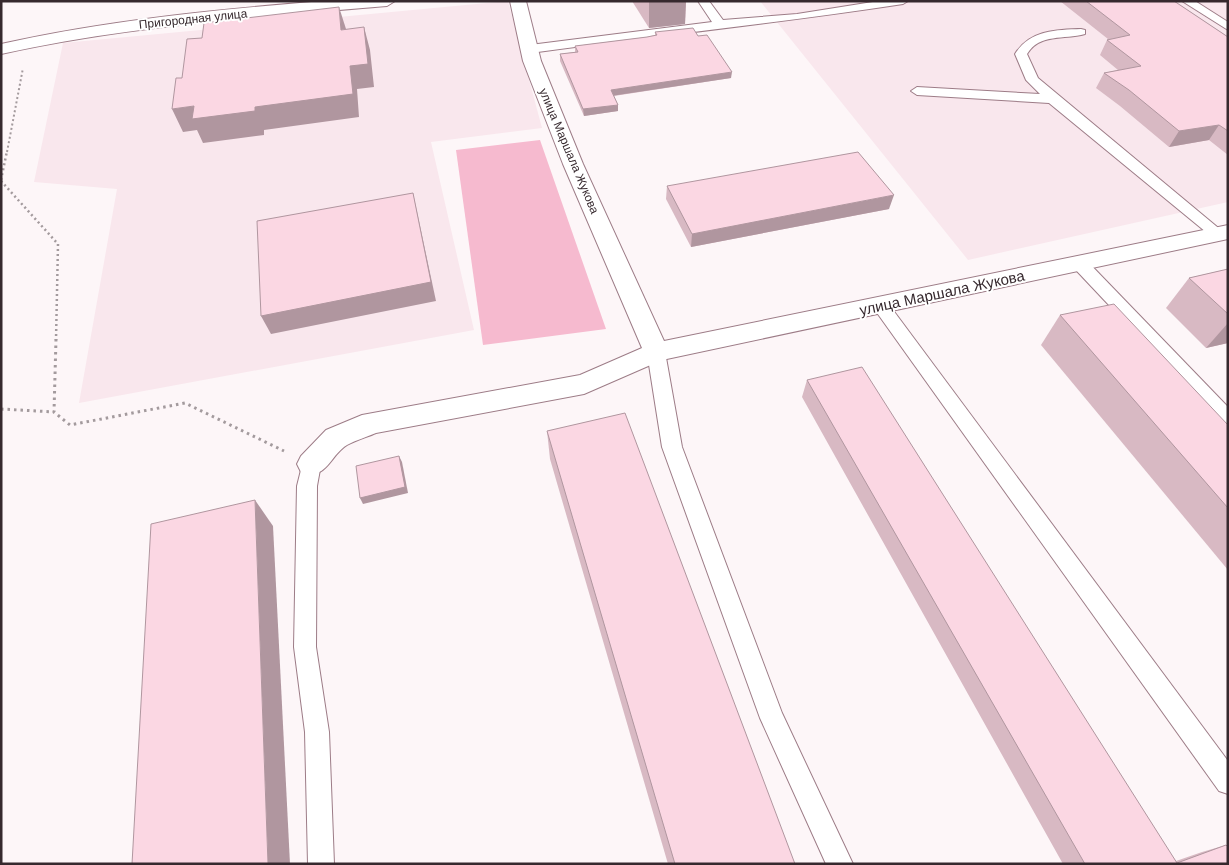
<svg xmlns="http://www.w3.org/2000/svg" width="1229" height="865" font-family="'DM Sans',sans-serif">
<rect width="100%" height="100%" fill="#fdf6f8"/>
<!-- built -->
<g fill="#f9e7ed">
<path d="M508 1 542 128 431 142 474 330 79 403 117 189 34 182 63 43Z"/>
<path d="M760 1H1226L1228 3V202L968 260Z"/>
</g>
<!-- green -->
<path fill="#f6bacf" d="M540 140 606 329 483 345 456 150Z"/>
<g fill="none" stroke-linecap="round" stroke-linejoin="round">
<!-- lane casing -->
<g stroke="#9d7c87" stroke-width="2">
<g id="lane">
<path d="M698 1H709L723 20 797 14 879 1H908L903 4C779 23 654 36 530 53L524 49 530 45 712 22Z"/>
<path d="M1182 1H1195L1228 22V30Z"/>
<path d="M1081 29 1085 30V34C1064 40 1040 33 1027 54L1038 78 1222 231 1225 234 1222 237H1212L1049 103 917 95 911 91 917 87 1040 94 1026 80 1015 54C1030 30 1055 30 1081 29Z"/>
<path d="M1080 259 1086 260 1228 407V426L1221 424 1074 268 1072 264 1074 260Z"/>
<path d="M881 300 887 302 1228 761V794L1219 791 875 310 873 306 875 302Z"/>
<path d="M656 346 662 347 665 352 682 447 782 713 853 864H826L760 718 662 447 647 352 650 347Z"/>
<path d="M311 456 318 458 321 464 317 486 316 647 329 732 334 864H308L305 732 294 647 297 486 304 458Z"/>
</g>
</g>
<!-- street casing -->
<g stroke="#9d7c87" stroke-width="2">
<g id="street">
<path d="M323 1H395L387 6C257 17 128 26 1 54V44C108 20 215 10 323 1Z"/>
<path d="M510 1H526L541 61 583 164 664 341 1228 225V239L662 360 584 394 376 433C367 437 356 440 347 445 329 456 327 481 301 472L297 464 301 456 326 430 362 415 580 375 642 348 563 164 523 61Z"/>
</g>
</g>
<!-- path-far2 -->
<path stroke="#a39a9d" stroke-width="2" stroke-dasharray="2 2.5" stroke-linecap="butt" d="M7 152 23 68"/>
<!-- path-far1 -->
<g stroke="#a39a9d" stroke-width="2.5" stroke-dasharray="2 3" stroke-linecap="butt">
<path d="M1 180 7 151"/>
<path d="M1 181 58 244 56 340"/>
</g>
<!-- path -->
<g stroke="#a39a9d" stroke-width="3" stroke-dasharray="2.5 4" stroke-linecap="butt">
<path d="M56 339 54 412 70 425 185 403 284 451"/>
<path d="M1 409 54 412"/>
</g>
<!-- lane -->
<use href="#lane" fill="#fff" fill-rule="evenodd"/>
<!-- street -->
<use href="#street" fill="#fff" fill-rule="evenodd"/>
</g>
<!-- wall -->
<g fill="#d8b9c3">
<path d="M632 1H686L685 24 649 28Z"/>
<path d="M1060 1H1174L1228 37V155L1209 140 1169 147 1120 106 1096 88 1104 73 1118 70 1100 55 1107 40 1108 39Z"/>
<path d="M655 32 698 36 731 78 614 96 618 105V111L584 116 560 61V54L575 52V46L647 37 655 35Z"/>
<path d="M667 186 889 209 691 247 666 199Z"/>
<path d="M1228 269V343L1206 348 1166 308 1189 278Z"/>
<path d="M1060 315 1228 425V570L1041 345Z"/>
<path d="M807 380 1176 861 1202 852 1226 845 1228 864H1063L802 397Z"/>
<path d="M547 431 795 864H668L550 459Z"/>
</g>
<!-- shaded-wall -->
<g fill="#b0969f">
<path d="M649 1H686L685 24 649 28Z"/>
<path d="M339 7 346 29 341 30Z"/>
<path d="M364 27 370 50 374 87 357 89 359 117 264 130V135L203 143 197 130 183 132 172 109 194 106 255 107 350 66Z"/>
<path d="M732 72 731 78 611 96V90Z"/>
<path d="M618 105V111L584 116 583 109Z"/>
<path d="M1219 125 1209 140 1169 147 1179 131Z"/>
<path d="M413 193 436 301 271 334 261 316Z"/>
<path d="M894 195 889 209 691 247 692 234Z"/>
<path d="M1228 323V343L1206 348Z"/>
<path d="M399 456 402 462 408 493 363 504 360 498Z"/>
<path d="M255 500 273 526 290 864H268Z"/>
</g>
<!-- building -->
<g fill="#fbd7e3" stroke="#b0969f">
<path d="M1086 1H1174L1228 37V131L1219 125 1179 131 1129 90 1104 73 1141 66 1107 40 1130 35Z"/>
<path d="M339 7 341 30 364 27 368 64 350 66 353 94 255 107V111L192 119 194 106 172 109 176 78H182L187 39 202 38 204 23Z"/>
<path d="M693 28 698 36 707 35 732 72 611 90 618 105 583 109 560 54 578 52 575 46 647 37 657 35 655 32Z"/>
<path d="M858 152 894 195 692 234 667 186Z"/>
<path d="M413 193 431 282 261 316 257 221Z"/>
<path d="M1228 269V314L1189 278Z"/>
<path d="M1114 304 1228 425V508L1060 315Z"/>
<path d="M862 367 1177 863 1226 845 1228 847V864H1085L807 380Z"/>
<path d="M625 413 795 864H675L547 431Z"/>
<path d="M399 456 405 487 360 498 356 466Z"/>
<path d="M255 500 268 864H132L151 524Z"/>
</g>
<g text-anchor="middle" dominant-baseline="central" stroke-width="4" stroke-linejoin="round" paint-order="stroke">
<!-- far-street labels -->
<g font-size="12" fill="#36292e" stroke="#fff">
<text transform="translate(193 19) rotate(-6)">Пригородная улица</text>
<text transform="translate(569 151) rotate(67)">улица Маршала Жукова</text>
</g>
<!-- street labels -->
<g font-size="15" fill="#36292e" stroke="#fff">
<text transform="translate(942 293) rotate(-12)">улица Маршала Жукова</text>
</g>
</g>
<!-- border -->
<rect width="1229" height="865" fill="none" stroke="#36292e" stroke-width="5"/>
</svg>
